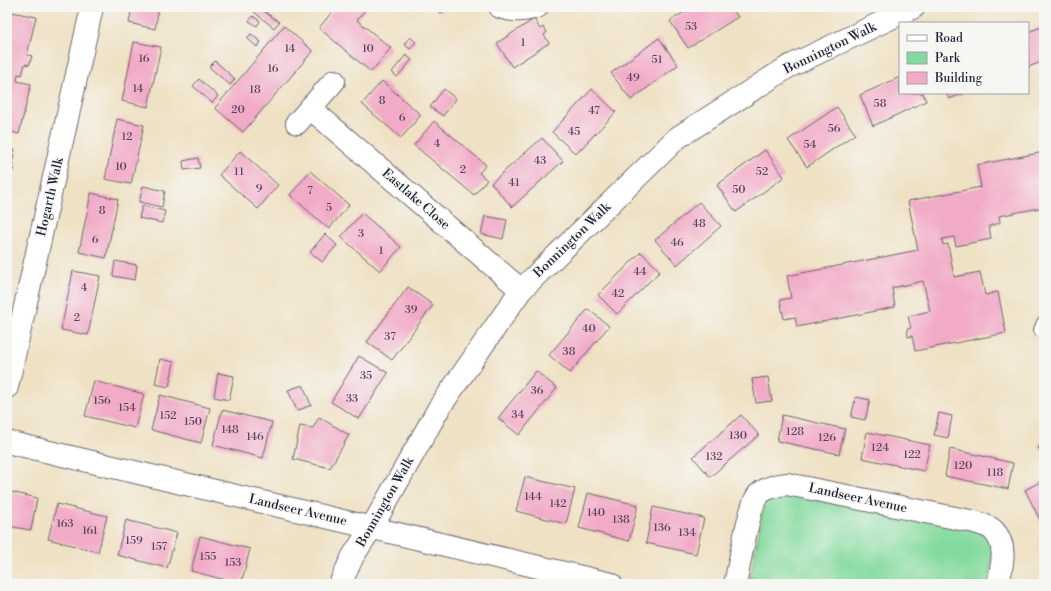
<svg xmlns="http://www.w3.org/2000/svg" width="1051" height="591" font-family="'Libre Bodoni',serif">
<rect width="100%" height="100%" fill="#f6f6f2"/>
<filter id="ink" filterUnits="userSpaceOnUse"><feTurbulence type="fractalNoise" baseFrequency=".025" numOctaves="2"/><feDisplacementMap in="SourceGraphic" scale="8" xChannelSelector="R" yChannelSelector="G"/><feConvolveMatrix kernelMatrix="1 2 1 2 8 2 1 2 1" color-interpolation-filters="sRGB"/></filter>
<filter id="wash" filterUnits="userSpaceOnUse"><feTurbulence type="fractalNoise" baseFrequency=".012" numOctaves="4" result="noise"/><feDisplacementMap in="SourceGraphic" scale="16" xChannelSelector="R" yChannelSelector="G"/><feGaussianBlur stdDeviation="0.9" result="paint"/><feColorMatrix in="noise" values="0 0 0 0 0 0 0 0 0 0 0 0 0 0 0 0 0 1.4 0 .05"/><feComposite in="paint" operator="in"/></filter>
<g filter="url(#wash)">
<rect width="100%" height="100%" fill="#efe1c4"/>
<!-- green -->
<path fill="#83da9e" stroke="#527e6c" d="M776 492 972 526 993 542 990 584H749L763 509 766 501Z"/>
<g id="blocks">
<!-- building -->
<g fill="#f2abc7">
<path d="M132 7H159L155 29 129 23Z"/>
<path d="M258 7 279 22 274 28 254 12Z"/>
<path d="M336 7H362L365 10 357 20 391 48 371 72 319 28Z"/>
<path d="M433 7H446L441 13Z"/>
<path d="M692 7H731L738 17 688 48 670 21Z"/>
<path d="M7 11 36 17 27 55 32 56 29 65 25 64 22 75 18 74 17 81 31 84 19 134 7 131Z"/>
<path d="M253 16 260 21 257 26 249 21Z"/>
<path d="M534 19 540 29 543 27 547 32 544 35 549 43 512 67 497 43Z"/>
<path d="M284 26 313 51 243 132 215 108Z"/>
<path d="M1044 26V61L1028 67V32Z"/>
<path d="M251 34 261 42 257 47 247 38Z"/>
<path d="M410 37 416 42 410 49 404 44Z"/>
<path d="M659 38 678 65 631 100 611 73Z"/>
<path d="M134 42 161 47 148 107 122 101Z"/>
<path d="M406 55 412 60 397 77 392 72Z"/>
<path d="M215 61 235 79 230 85 209 67Z"/>
<path d="M900 77V93H923L926 101 873 126 860 95Z"/>
<path d="M199 79 218 96 212 103 193 86Z"/>
<path d="M382 81 421 115 401 138 362 104Z"/>
<path d="M444 89 456 99 443 116 430 107Z"/>
<path d="M592 89 616 112 576 154 552 132Z"/>
<path d="M946 93H965L949 99Z"/>
<path d="M837 107 855 134 807 167 788 140Z"/>
<path d="M117 119 144 125 131 184 105 179Z"/>
<path d="M434 121 486 165 479 173 487 180 474 195 414 145Z"/>
<path d="M542 138 563 161 512 207 491 183Z"/>
<path d="M7 148 15 150 12 164 15 167 9 177 11 180 10 184 7 186Z"/>
<path d="M765 150 784 177 736 212 717 185Z"/>
<path d="M240 151 278 185 258 209 219 175Z"/>
<path d="M1044 152V207L999 216 1000 223 989 226 991 239 956 246 954 237 942 239 943 245 948 244 954 277 980 272 985 295 998 292 1006 333 915 351 912 336 908 337 907 329 911 328 908 316 930 311 923 281 892 288 895 307 797 327 795 317 784 319 780 300 791 298 787 276 918 250 908 201 981 187 977 165Z"/>
<path d="M198 158 200 168 184 170 183 161Z"/>
<path d="M310 171 349 205 329 229 290 195Z"/>
<path d="M143 186 165 191 162 207 139 202Z"/>
<path d="M91 193 118 199 106 258 79 252Z"/>
<path d="M699 202 721 226 677 265 655 240Z"/>
<path d="M142 206 165 211 162 223 139 218Z"/>
<path d="M362 213 401 247 380 271 341 237Z"/>
<path d="M485 216 507 220 503 239 481 234Z"/>
<path d="M325 234 337 245 322 262 310 252Z"/>
<path d="M641 252 660 271 617 314 598 295Z"/>
<path d="M115 261 137 265 135 280 113 276Z"/>
<path d="M73 271 100 276 88 335 61 330Z"/>
<path d="M408 287 433 305 392 360 367 342Z"/>
<path d="M588 309 609 326 570 373 549 355Z"/>
<path d="M359 356 388 373 359 419 331 402Z"/>
<path d="M160 359 174 362 169 387 155 384Z"/>
<path d="M536 371 557 388 519 435 498 418Z"/>
<path d="M218 373 234 376 229 400 214 397Z"/>
<path d="M768 377 772 401 756 403 752 379Z"/>
<path d="M94 381 144 394 135 428 85 416Z"/>
<path d="M303 385 311 405 297 411 288 390Z"/>
<path d="M160 395 210 408 201 443 151 430Z"/>
<path d="M856 397 870 400 865 420 851 417Z"/>
<path d="M222 410 272 422 263 458 213 445Z"/>
<path d="M939 413 952 416 948 438 934 435Z"/>
<path d="M741 415 759 435 710 477 693 457Z"/>
<path d="M782 415 845 429 839 454 777 441Z"/>
<path d="M319 417 349 435 330 468 293 459 300 426 313 428Z"/>
<path d="M867 432 930 445 924 471 862 458Z"/>
<path d="M1044 439V452L1038 448Z"/>
<path d="M950 449 1013 463 1008 489 945 476Z"/>
<path d="M525 477 575 489 566 524 516 511Z"/>
<path d="M1044 480V528L1025 490Z"/>
<path d="M7 491 37 498 31 530 7 526Z"/>
<path d="M588 493 638 505 629 541 579 528Z"/>
<path d="M57 504 107 516 98 552 48 539Z"/>
<path d="M653 507 704 518 696 554 646 543Z"/>
<path d="M126 520 177 533 167 568 117 555Z"/>
<path d="M200 536 250 549 241 584 191 571Z"/>
</g>
</g>
</g>
<g filter="url(#ink)">
<use href="#blocks" fill-opacity="0" stroke="#6a656b" stroke-width="1"/>
<g fill="none" stroke-linecap="round" stroke-linejoin="round">
<!-- lane casing -->
<g stroke="#6a656b" stroke-width="16">
<path id="lane" d="M1041 330 1044 323"/>
</g>
<!-- street casing -->
<g stroke="#6a656b" stroke-width="24">
<g id="street">
<path d="M500 7C513 12 524 11 537 7"/>
<path d="M310 108 521 290"/>
<path d="M297 123 334 81"/>
<path d="M7 387 92 7"/>
<path d="M7 442 611 584"/>
<path d="M340 584 353 556 372 527 439 408 521 290 677 138 788 67 914 7"/>
<path d="M735 584C739 568 749 503 759 494 767 487 777 485 787 484L975 522C980 524 989 526 993 530 1008 545 1002 566 998 584"/>
</g>
</g>
<!-- lane -->
<use href="#lane" stroke="#fff" stroke-width="14"/>
<!-- street -->
<use href="#street" stroke="#fff" stroke-width="22"/>
</g>
</g>
<g text-anchor="middle" dominant-baseline="central" stroke-width="3" stroke-linejoin="round" paint-order="stroke">
<!-- number labels -->
<g font-size="11" fill="#56445e">
<text x="691" y="27">53</text>
<text x="523" y="43">1</text>
<text x="290" y="49">14</text>
<text x="368" y="49">10</text>
<text x="144" y="59">16</text>
<text x="657" y="60">51</text>
<text x="273" y="69">16</text>
<text x="633" y="78">49</text>
<text x="138" y="89">14</text>
<text x="255" y="90">18</text>
<text x="382" y="101">8</text>
<text x="880" y="104">58</text>
<text x="238" y="110">20</text>
<text x="594" y="111">47</text>
<text x="402" y="118">6</text>
<text x="834" y="129">56</text>
<text x="574" y="132">45</text>
<text x="127" y="137">12</text>
<text x="437" y="144">4</text>
<text x="810" y="145">54</text>
<text x="540" y="161">43</text>
<text x="121" y="167">10</text>
<text x="463" y="170">2</text>
<text x="239" y="172">11</text>
<text x="762" y="172">52</text>
<text x="514" y="183">41</text>
<text x="259" y="189">9</text>
<text x="739" y="190">50</text>
<text x="310" y="191">7</text>
<text x="329" y="208">5</text>
<text x="102" y="211">8</text>
<text x="699" y="224">48</text>
<text x="361" y="234">3</text>
<text x="95" y="240">6</text>
<text x="677" y="243">46</text>
<text x="381" y="251">1</text>
<text x="640" y="272">44</text>
<text x="84" y="288">4</text>
<text x="618" y="294">42</text>
<text x="411" y="310">39</text>
<text x="77" y="318">2</text>
<text x="589" y="329">40</text>
<text x="390" y="337">37</text>
<text x="569" y="352">38</text>
<text x="366" y="376">35</text>
<text x="537" y="391">36</text>
<text x="352" y="399">33</text>
<text x="102" y="401">156</text>
<text x="127" y="408">154</text>
<text x="518" y="415">34</text>
<text x="168" y="416">152</text>
<text x="193" y="422">150</text>
<text x="230" y="430">148</text>
<text x="795" y="432">128</text>
<text x="738" y="436">130</text>
<text x="255" y="437">146</text>
<text x="827" y="438">126</text>
<text x="880" y="448">124</text>
<text x="912" y="455">122</text>
<text x="714" y="457">132</text>
<text x="963" y="466">120</text>
<text x="995" y="473">118</text>
<text x="533" y="497">144</text>
<text x="558" y="504">142</text>
<text x="596" y="513">140</text>
<text x="621" y="520">138</text>
<text x="65" y="524">163</text>
<text x="662" y="528">136</text>
<text x="90" y="531">161</text>
<text x="687" y="533">134</text>
<text x="134" y="541">159</text>
<text x="159" y="547">157</text>
<text x="208" y="557">155</text>
<text x="233" y="563">153</text>
</g>
<!-- street labels -->
<g font-size="13" fill="#22223b" stroke="#f6f6f2">
<text transform="translate(830 48) rotate(-26)">Bonnington Walk</text>
<text transform="translate(50 197) rotate(-77)">Hogarth Walk</text>
<text transform="translate(416 199) rotate(41)">Eastlake Close</text>
<text transform="translate(572 240) rotate(-44)">Bonnington Walk</text>
<text transform="translate(858 498) rotate(12)">Landseer Avenue</text>
<text transform="translate(385 502) rotate(-60)">Bonnington Walk</text>
<text transform="translate(298 510) rotate(13)">Landseer Avenue</text>
</g>
</g>
<!-- margin -->
<rect width="1051" height="591" fill="none" stroke="#f6f6f2" stroke-width="24"/>
<!-- legend -->
<rect x="899" y="22" width="130" height="72" fill="#f6f6f2" stroke="#a1a1a9"/>
<rect x="907" y="35" width="20" height="6" fill="#ffffff" stroke="#a1a1a9"/>
<text x="935" y="42" font-size="12" fill="#22223b">Road</text>
<rect x="907" y="52" width="20" height="12" fill="#83da9e" stroke="#a1a1a9"/>
<text x="935" y="62" font-size="12" fill="#22223b">Park</text>
<rect x="907" y="72" width="20" height="12" fill="#f2abc7" stroke="#a1a1a9"/>
<text x="935" y="82" font-size="12" fill="#22223b">Building</text>
</svg>
